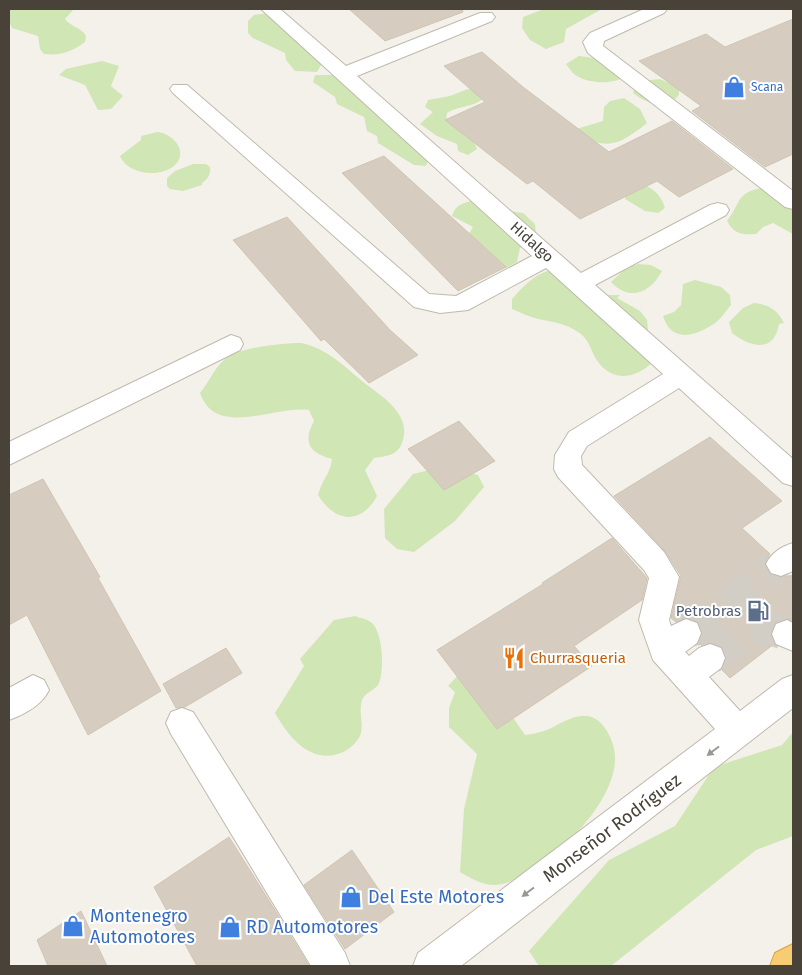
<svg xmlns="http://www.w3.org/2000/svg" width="802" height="975" font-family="'Fira Sans',sans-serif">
<rect width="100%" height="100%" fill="#f4f1ea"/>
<!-- green -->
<g fill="#d0e6b5">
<path d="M12 9H74L65 19C71 27 81 27 86 36L85 42C71 52 61 56 44 54L40 49 38 36 12 28 9 21V11Z"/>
<path d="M544 9H602L566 29 564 42 546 49 530 40 522 28 523 17Z"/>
<path d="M275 12 313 49 310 55 321 56 327 54 317 72 295 71 286 60 285 53 253 38 248 33V21L254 15Z"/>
<path d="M579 56 624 62 627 75C615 85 590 84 577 76 573 74 569 68 566 64Z"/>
<path d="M102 61 119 66 111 86 123 96 111 109 98 110 85 85 59 75 66 69Z"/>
<path d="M315 75H338L420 147 421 155 429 158 426 166 414 165 378 143 377 136 367 131 364 117 337 104 335 97 313 82Z"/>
<path d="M660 79 679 88V95C666 110 647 104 633 93L635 86 650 80Z"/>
<path d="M468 89 479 91 484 98C473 108 459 105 447 113L446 120C456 129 474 137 477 149L468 155 458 151 457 144 437 136 420 124 433 112 425 107 428 100 450 96Z"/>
<path d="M624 98 640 109 647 123C618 146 606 152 573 130L603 121 604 107 610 101Z"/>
<path d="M157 132C173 133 189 152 175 165 160 179 127 174 120 156L141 140V136Z"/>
<path d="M193 164H206L210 167C211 174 208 179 202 183V185L183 191 170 189 167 186V178L175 171Z"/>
<path d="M645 185C656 191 661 196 665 208L658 213 645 211 625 199 626 191Z"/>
<path d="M767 187C796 203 793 202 793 234L773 223 763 227 756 234C742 235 734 234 727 221 743 200 735 192 767 187Z"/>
<path d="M476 199 504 210 523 213 535 224 536 234 520 248 517 262 506 268 500 266 468 235 473 227 452 216C456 203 464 204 476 199Z"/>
<path d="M638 264 651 265 662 271C650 293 630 302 611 282L626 268Z"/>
<path d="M561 268 606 295H620L617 298 640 311 647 320 648 330 662 351C647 373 619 388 599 363 590 352 591 340 578 332 565 323 552 322 538 319 529 317 520 312 512 309V299C527 282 538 271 561 268Z"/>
<path d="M695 280 721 287 730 295 731 305C726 311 721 319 715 323 695 337 671 343 663 316L674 312 681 305 683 284Z"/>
<path d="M754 303C769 305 777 309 784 323L779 324C774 354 750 347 732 333L729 322 743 308Z"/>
<path d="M301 343C326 348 343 365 362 381 381 396 413 414 402 443 397 456 386 456 374 458L365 470 377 496C361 525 335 523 318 495 322 479 330 475 332 459 310 453 302 443 314 421L309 410C275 405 216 439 200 393 210 381 216 364 229 356 244 347 284 343 301 343Z"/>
<path d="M446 466 478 475 484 487 455 521 414 552 397 549 385 538 384 509 413 474Z"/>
<path d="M355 616C360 618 368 619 372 623 383 633 385 673 378 685 374 690 366 693 363 698 357 710 365 725 360 736 351 753 329 761 311 752 295 745 283 727 275 713L304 666 300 659 334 620Z"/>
<path d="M460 673 508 683 514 719 525 735C531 734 538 733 544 731 559 726 577 710 594 718 603 723 609 733 612 742 632 792 548 872 502 884 487 888 472 879 460 872L464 809 477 754 449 727V708L455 692 448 686Z"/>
<path d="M793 732V836L756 850 611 966H539L529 951 609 860 675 826 714 767 782 745Z"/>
</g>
<!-- building -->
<g fill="#d6cdc0" stroke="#d0c5b3">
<path d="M349 9H462L463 12 385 41Z"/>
<path d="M793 19V154L765 167 692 111 701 106 639 61 706 34 725 47Z"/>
<path d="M482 52 523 87 609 152 672 121 733 169 679 197 657 181 580 219 533 181 527 184 445 120 485 102 444 66Z"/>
<path d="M384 156 437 204 506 267 458 291 342 173Z"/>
<path d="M287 217 390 330 418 355 369 383 324 339 321 341 233 240Z"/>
<path d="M459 421 495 461 444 490 408 449Z"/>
<path d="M710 437 782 501 742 528 770 554 764 563 769 574 780 578 793 575V621L786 618 775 622 770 633 774 644 730 678 722 670 727 659 723 647 711 642 698 645 703 634 699 622 687 617 676 622 671 618 681 576 665 551 614 496Z"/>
<path d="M43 479 100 577 98 578 161 691 88 735 27 615 9 625V495Z"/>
<path d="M612 538 647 578 642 600 574 646 592 666 497 729 437 650 543 584 542 583Z"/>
<path d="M226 648 242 673 185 707 176 708 163 684Z"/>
<path d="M229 837 273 907 309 966H197L154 887Z"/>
<path d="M352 850 394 912 345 949 304 885Z"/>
<path d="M81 911 107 966H48L37 940Z"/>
</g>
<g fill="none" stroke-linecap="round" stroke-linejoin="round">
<!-- minor-tunnel-far1 -->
<path stroke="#d2cec6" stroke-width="26" stroke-dasharray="26 13" stroke-linecap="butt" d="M774 569 781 564"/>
<!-- minor-tunnel -->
<g stroke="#d2cec6" stroke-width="33" stroke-dasharray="33 16" stroke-linecap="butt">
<path d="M686 633 775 568"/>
<path d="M710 658 749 631 765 627 787 634"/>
</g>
<!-- minor casing -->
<g stroke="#c0b9ad" stroke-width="2">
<g id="minor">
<path d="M261 9H280L346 66 480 13H492L495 17 492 21 357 76 581 273 710 205 718 203 726 205 729 210 726 215 595 285 793 459V486L783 483 679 388 587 446 581 456 582 465 664 552 679 577 669 620 671 626 686 619 697 623 701 633 697 643 685 652 689 656 699 648 710 644 721 648 725 658 721 668 709 677 740 711 782 679 793 675V708L461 966H413L418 953 715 729 653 660 639 620 649 578 644 570 558 477 554 469 555 455 569 432 663 374 546 268 468 310 440 313 414 307 173 93 170 89 173 85H187L429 294 456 296 532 256Z"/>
<path d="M644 9H667L664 13 604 41 603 46 793 191V209L785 207 588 53 583 42 590 33Z"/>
<path d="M231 335 240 338 243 344 240 350 9 465V442Z"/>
<path d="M793 543V571L781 576 771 573 766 564C772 552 781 547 793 543Z"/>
<path d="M787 620 793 623V651L776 644 772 634 776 624Z"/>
<path d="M33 675 44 680 49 690C42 705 25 714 9 720V688Z"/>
<path d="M182 708 193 712 345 953 350 966H311L171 734 166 723 171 712Z"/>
</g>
</g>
<!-- highway casing -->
<g stroke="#d7a141" stroke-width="2">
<path id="highway" d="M793 944V966H770L775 953Z"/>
</g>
<!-- minor -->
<use href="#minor" fill="#fff" fill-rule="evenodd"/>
<!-- highway -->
<use href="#highway" fill="#f8cc72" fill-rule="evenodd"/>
</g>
<!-- one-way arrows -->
<defs><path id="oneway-solid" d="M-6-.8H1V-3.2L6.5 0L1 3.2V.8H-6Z" transform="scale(1.25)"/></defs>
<g fill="#9a9792">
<use href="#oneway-solid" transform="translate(713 751) rotate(143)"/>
<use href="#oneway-solid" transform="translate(528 892) rotate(143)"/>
</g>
<!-- icons -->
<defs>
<g id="shop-bare" transform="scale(1.725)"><path d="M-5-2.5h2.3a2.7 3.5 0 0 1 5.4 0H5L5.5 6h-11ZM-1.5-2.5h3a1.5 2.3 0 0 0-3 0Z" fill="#3f7fe0" stroke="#fff" stroke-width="2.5" paint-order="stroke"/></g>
<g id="fuel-bare" transform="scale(1.725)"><path d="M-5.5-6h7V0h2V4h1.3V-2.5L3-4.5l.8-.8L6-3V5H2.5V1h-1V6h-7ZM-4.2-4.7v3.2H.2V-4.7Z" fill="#5c6f8a" stroke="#fff" stroke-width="2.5" paint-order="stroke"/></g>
<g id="restaurant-bare" transform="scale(1.725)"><path d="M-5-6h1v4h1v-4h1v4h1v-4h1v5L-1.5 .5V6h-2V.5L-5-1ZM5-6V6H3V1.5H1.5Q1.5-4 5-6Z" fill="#e8710a" stroke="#fff" stroke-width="2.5" paint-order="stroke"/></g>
</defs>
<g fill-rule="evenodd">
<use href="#shop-bare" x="734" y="87"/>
<use href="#fuel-bare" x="758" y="611"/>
<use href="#restaurant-bare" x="514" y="658"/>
<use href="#shop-bare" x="351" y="897"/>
<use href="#shop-bare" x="73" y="926"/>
<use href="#shop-bare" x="230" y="927"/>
</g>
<g text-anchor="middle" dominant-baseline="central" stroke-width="4" stroke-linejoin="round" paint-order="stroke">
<!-- far-shop labels -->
<g font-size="12" fill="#366cbe" stroke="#fff" text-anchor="start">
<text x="751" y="87">Scana</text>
</g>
<!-- street labels -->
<g font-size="15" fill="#484238" stroke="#fff">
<text transform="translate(532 242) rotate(42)">Hidalgo</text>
</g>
<!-- service labels -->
<g font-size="15" fill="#4e5e75" stroke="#fff" text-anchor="end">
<text x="741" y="611">Petrobras</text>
</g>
<!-- food labels -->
<g font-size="15" fill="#c56008" stroke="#fff" text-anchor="start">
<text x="530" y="658">Churrasqueria</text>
</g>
<!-- near-street labels -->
<g font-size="18" fill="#484238" stroke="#fff">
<text transform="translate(612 828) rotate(-37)">Monseñor Rodríguez</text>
</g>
<!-- near-shop labels -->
<g font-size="18" fill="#366cbe" stroke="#fff" text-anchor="start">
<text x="368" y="897">Del Este Motores</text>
<text x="90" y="916">Montenegro<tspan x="90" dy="21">Automotores</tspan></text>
<text x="246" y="927">RD Automotores</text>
</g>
</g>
<!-- border -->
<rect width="802" height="975" fill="none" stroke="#484238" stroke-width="20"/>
</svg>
